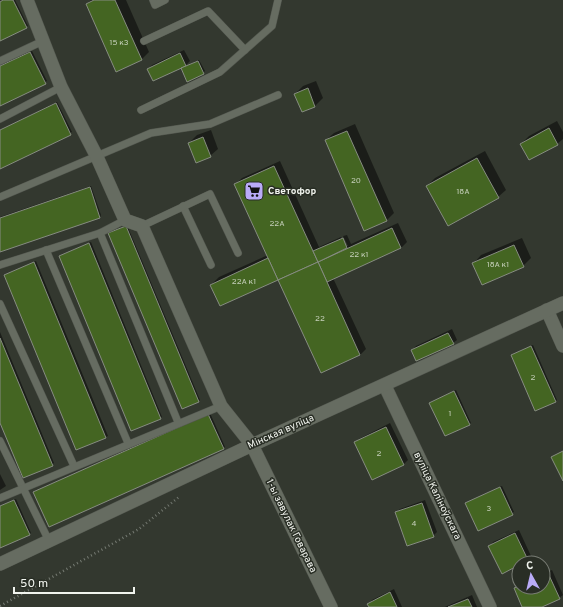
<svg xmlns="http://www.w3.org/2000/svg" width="563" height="607" font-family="Overpass,sans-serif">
<rect width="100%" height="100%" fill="#33382f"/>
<!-- shadow -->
<g fill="#0007">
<path d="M3 0H15L28 26 0 40V1Z"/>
<path d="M91 0H126L149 52 141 60 87 4Z"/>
<path d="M184 50 190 61 184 67 199 60 205 71 203 73 187 80 182 69 185 65 153 80 148 69 152 65Z"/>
<path d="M32 51 47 81 0 105V66Z"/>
<path d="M316 81 323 98 315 106 302 111 295 94 303 86Z"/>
<path d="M57 102 72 132 0 168V130Z"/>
<path d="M557 121 563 132V139L557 144H521L529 136Z"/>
<path d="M355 124 394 213 386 221 326 140 334 133Z"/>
<path d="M211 130 218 149 210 156 189 143 197 135Z"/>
<path d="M485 151 506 190 498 197 427 186 435 178Z"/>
<path d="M280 161 319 247 341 237 345 246H348L343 236 347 235 351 244 398 223 407 242 401 248 333 278 366 349 360 355 279 278 211 285 219 277 268 255 236 184 242 178Z"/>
<path d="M91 186 101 215 100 217 0 251V217Z"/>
<path d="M127 225 200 400 199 401 109 233Z"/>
<path d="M522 238 531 258 523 266 474 263 481 255Z"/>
<path d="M91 242 162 417 132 430 60 256Z"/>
<path d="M36 261 108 436 77 449 6 275Z"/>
<path d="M452 329 457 340 453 343 412 350 416 346Z"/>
<path d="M0 332 54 463 52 465 0 420Z"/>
<path d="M533 345 557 400 555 402 512 355Z"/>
<path d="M456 390 471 423 469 424 432 402Z"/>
<path d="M210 413 225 447 223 448 36 491Z"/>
<path d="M390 423 408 460 404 464 372 479 355 442 359 439Z"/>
<path d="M0 474 6 486 0 490Z"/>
<path d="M502 486 514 512 479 530 468 502Z"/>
<path d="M16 499 31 533 0 547V506Z"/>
<path d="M425 500 437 532 433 536 397 512 400 509Z"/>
<path d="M519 530 531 556 519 564 490 546 493 542Z"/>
<path d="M552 570 563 595 559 598 539 607H523L515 588 519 585V587H543V574Z"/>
<path d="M394 589 402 607H370L369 604 372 600Z"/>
<path d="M472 595 477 607H445L447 606Z"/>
</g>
<!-- building -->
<g fill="#446522" stroke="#868c81">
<path d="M3 0H13L27 28 0 41V2Z"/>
<path d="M94 0H115L142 60 116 72 86 4Z"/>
<path d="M30 52 46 84 0 106V66Z"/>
<path d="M180 53 186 66 153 81 147 69Z"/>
<path d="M198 61 204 74 187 82 181 68Z"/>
<path d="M308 88 315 107 302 112 294 94Z"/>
<path d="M56 103 71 135 0 169V130Z"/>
<path d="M549 128 558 145 529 160 520 144Z"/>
<path d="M347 131 387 221 364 231 325 140Z"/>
<path d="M203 137 211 157 196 163 188 143Z"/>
<path d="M477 158 499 198 448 226 426 186Z"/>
<path d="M274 166 318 262 278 280 234 184Z"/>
<path d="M90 187 100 218 0 252V218Z"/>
<path d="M126 226 199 402 182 409 108 233Z"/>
<path d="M392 228 401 248 327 282 318 262Z"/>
<path d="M343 238 347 248 318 262 313 251Z"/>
<path d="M89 243 161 419 131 431 59 256Z"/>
<path d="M514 245 524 267 482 285 472 263Z"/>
<path d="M268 258 278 280 220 306 210 285Z"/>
<path d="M34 262 106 438 76 450 4 275Z"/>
<path d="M318 262 360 355 321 373 278 280Z"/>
<path d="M448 333 454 344 416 361 411 350Z"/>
<path d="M0 338 53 466 23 478 0 423Z"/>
<path d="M531 346 556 402 535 411 511 355Z"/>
<path d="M454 391 470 425 445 436 429 403Z"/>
<path d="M208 414 224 449 49 527 33 492Z"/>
<path d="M386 427 404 465 372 480 354 442Z"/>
<path d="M563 451V481L551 457Z"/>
<path d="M500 487 513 515 478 531 465 503Z"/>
<path d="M14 500 30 535 0 548V506Z"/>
<path d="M422 503 434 537 407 546 395 512Z"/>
<path d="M515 533 528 560 519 563V565L502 574 488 546Z"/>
<path d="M548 573 560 599 542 607H522L514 588 519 586 543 587V575Z"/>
<path d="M390 592 397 607H369L367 604Z"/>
<path d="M468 599 472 607H448Z"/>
</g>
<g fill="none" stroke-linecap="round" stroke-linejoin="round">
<!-- lane casing -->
<g stroke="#53574f" stroke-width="8">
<g id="lane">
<path d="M153 0 155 5 165 0"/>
<path d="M144 41 208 11 245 50"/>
<path d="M0 61 43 41"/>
<path d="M141 110 220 72 272 26 278 0"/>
<path d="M0 119 61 87"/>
<path d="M0 197 151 133 210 124 278 95"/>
<path d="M183 206 211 265"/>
<path d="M142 226 210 194 238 253"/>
<path d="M100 233 178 422"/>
<path d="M46 250 128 443"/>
<path d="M0 265 100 233 125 220"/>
<path d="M0 304 74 466"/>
<path d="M0 441 49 541"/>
<path d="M0 498 221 406"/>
</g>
</g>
<!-- street casing -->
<g stroke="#53574f" stroke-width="14">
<g id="street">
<path d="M27 0 61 87 97 157 125 220 142 226 221 406 252 445 331 607"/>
<path d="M547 310 563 346"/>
<path d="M385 386 490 607"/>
<path d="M0 564 252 445 563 303"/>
</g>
</g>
<!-- path -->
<path stroke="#767b73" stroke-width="2.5" stroke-dasharray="1 3" stroke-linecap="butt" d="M0 606 139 529 179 497"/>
<!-- lane -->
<use href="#lane" stroke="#666c61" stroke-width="7"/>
<!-- street -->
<use href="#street" stroke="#666c61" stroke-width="13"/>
</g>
<!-- icons -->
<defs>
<g id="supermarket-square" transform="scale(1)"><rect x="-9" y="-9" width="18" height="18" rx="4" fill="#b9abf7" stroke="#292e25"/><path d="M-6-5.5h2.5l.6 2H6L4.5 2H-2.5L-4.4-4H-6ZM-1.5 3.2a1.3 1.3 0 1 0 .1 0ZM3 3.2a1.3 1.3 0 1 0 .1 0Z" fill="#111"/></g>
</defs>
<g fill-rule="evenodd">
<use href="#supermarket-square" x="254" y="191"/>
</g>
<g text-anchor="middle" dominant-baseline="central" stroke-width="3" stroke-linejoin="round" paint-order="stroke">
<!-- number labels -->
<g font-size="8" fill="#c6d0bb">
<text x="119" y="43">15 к3</text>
<text x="356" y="181">20</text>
<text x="463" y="192">18А</text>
<text x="277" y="224">22А</text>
<text x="359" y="255">22 к1</text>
<text x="498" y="265">18А к1</text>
<text x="244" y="282">22А к1</text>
<text x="320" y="319">22</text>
<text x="533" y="378">2</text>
<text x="450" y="414">1</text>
<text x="379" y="454">2</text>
<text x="489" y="509">3</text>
<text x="414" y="524">4</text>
</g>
<!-- poi labels -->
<g font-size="10" font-weight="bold" fill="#f1f4ee" stroke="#292e25" text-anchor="start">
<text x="268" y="191">Светофор</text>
</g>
<!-- street labels -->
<g font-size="10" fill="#f1f4ee" stroke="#292e25">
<text transform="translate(281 432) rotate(-24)">Мінская вуліца</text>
<text transform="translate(437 496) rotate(64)">вуліца Каліноўскага</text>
<text transform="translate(291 526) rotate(64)">1-ы завулак Говарава</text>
</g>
</g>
<!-- north arrow -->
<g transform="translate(531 575) rotate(352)"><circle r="19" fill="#292e25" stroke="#797d75"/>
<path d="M0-3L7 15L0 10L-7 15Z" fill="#b9abf7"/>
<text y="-6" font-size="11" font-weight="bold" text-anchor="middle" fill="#f1f4ee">С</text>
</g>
<!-- scale -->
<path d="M14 587v6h120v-6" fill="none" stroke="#f1f4ee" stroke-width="2"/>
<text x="20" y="587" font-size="12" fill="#f1f4ee" stroke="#292e25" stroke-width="3" paint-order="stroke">50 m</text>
</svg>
